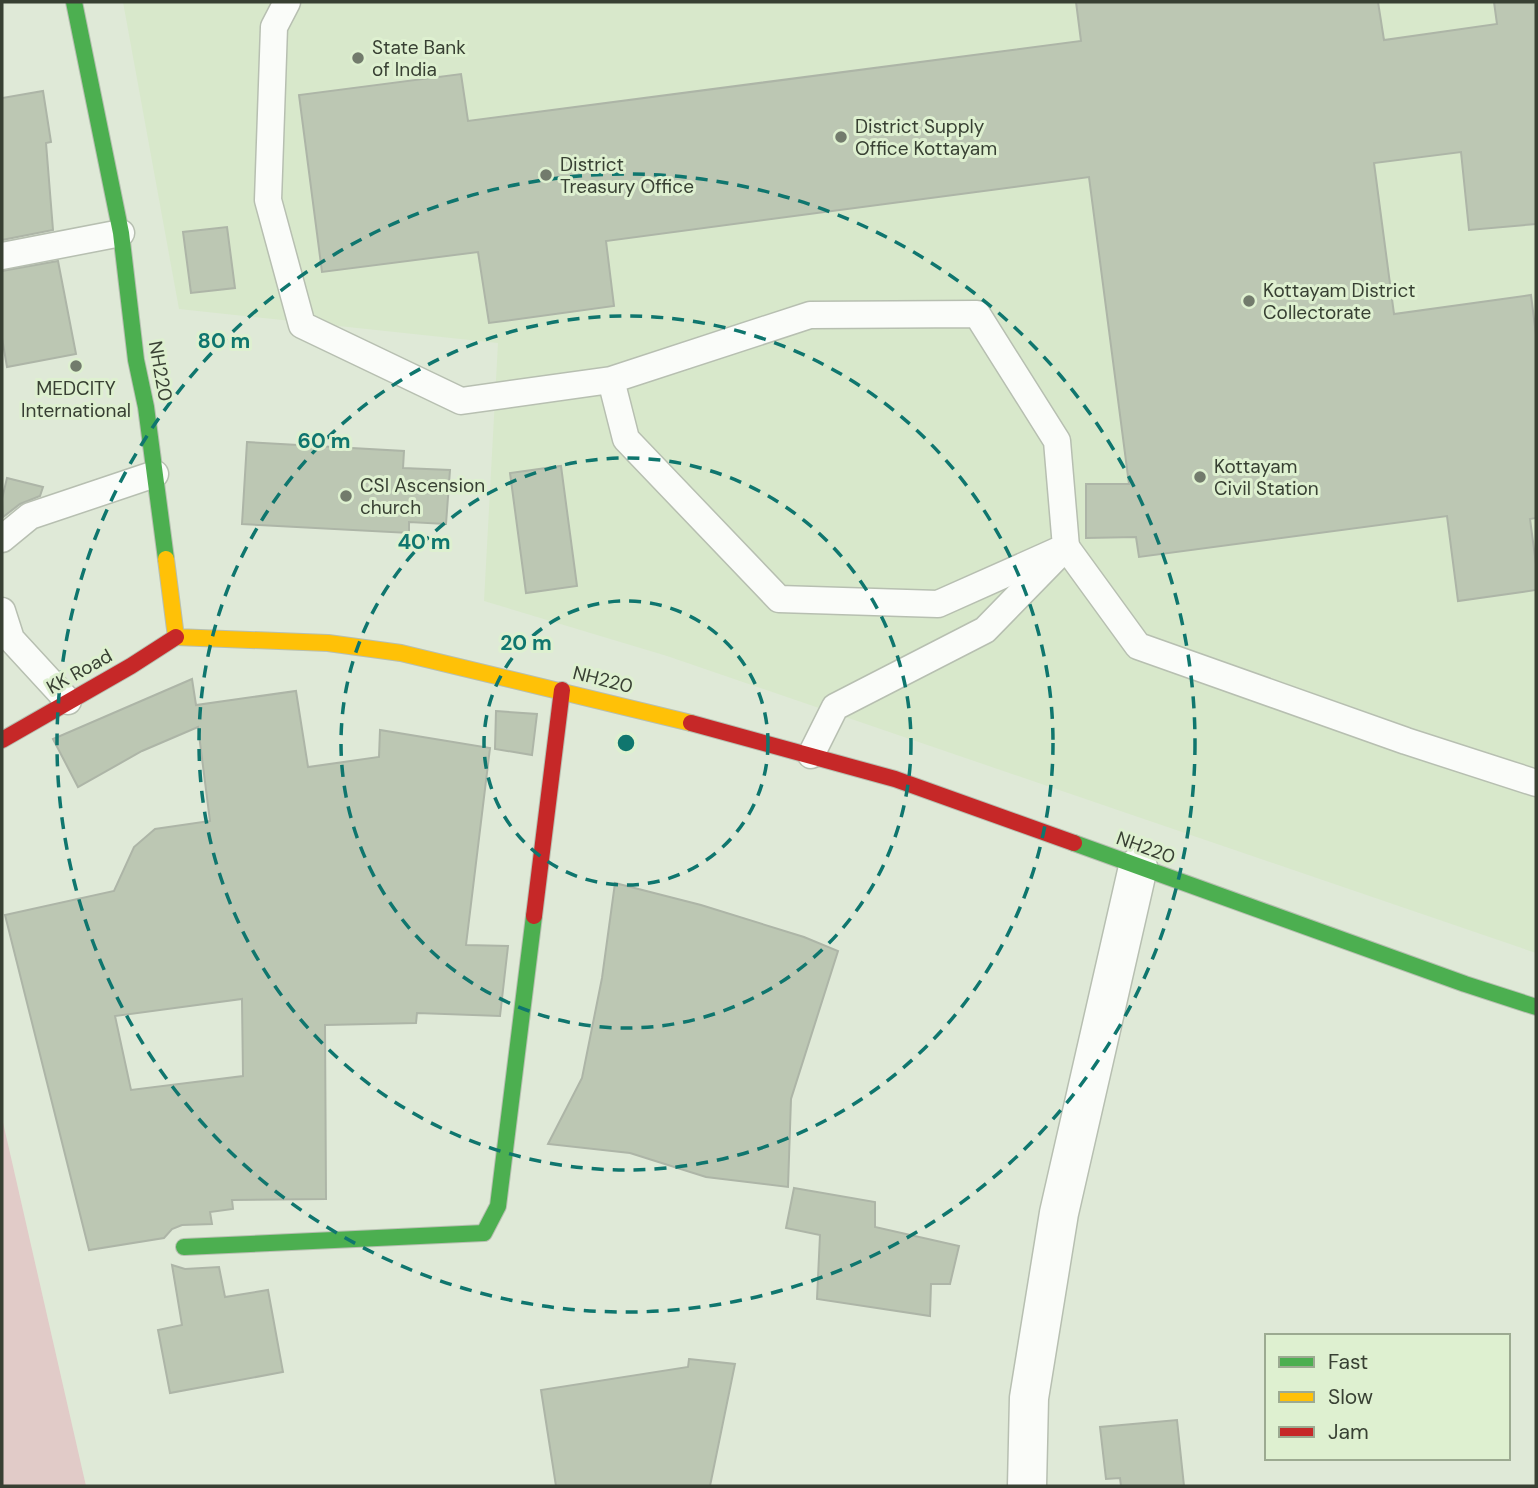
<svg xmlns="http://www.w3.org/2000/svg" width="1538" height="1488" viewBox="0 0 1538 1488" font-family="'DM Sans',sans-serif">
	<rect width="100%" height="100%" fill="#dfe9d7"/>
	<path fill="#d8e8cb" d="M 123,2 L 1536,2 L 1536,953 L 667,656 L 484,601 L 498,343 L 179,309 Z"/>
	<path fill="#e1cbc8" d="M 2,1118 L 86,1486 L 2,1486 Z"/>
	<g fill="#bcc7b3" stroke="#adb5a7" stroke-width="2" fill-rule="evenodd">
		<path d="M 1076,2 L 1378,2 L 1384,40 L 1497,24 L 1494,2 L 1536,2 L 1536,224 L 1469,230 L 1461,152 L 1374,163 L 1394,314 L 1531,295 L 1536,335 L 1536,518 L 1530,519 L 1536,564 L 1536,590 L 1458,601 L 1447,516 L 1139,557 L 1136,537 L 1086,538 L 1086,484 L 1129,484 L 1089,177 L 606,241 L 614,306 L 489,323 L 478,252 L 322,272 L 299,95 L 461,74 L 468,121 L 1081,41 Z"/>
		<path d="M 43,91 L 51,142 L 46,143 L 53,230 L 2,240 L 2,98 Z"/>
		<path d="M 227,227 L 235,288 L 191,293 L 183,232 Z"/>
		<path d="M 58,261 L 76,354 L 7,367 L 2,338 L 2,271 Z"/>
		<path d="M 247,442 L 404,451 L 403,468 L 450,470 L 446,524 L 409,522 L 409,533 L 242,524 Z"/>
		<path d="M 561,466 L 577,586 L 526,593 L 510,473 Z"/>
		<path d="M 7,478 L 43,487 L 40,496 L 20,504 L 3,517 L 2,499 Z"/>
		<path d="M 192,679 L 196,705 L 296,691 L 308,767 L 379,757 L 380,730 L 490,748 L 466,945 L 508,946 L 500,1016 L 417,1013 L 416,1023 L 325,1025 L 326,1199 L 232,1200 L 233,1209 L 210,1212 L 212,1224 L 182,1225 L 172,1229 L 164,1238 L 89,1250 L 5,915 L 114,891 L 134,847 L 155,829 L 210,821 L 198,727 L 142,751 L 78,787 L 53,739 ZM 242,999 L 243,1076 L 131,1090 L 115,1016 Z"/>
		<path d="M 496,711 L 537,714 L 532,755 L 495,749 Z"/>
		<path d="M 615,883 L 701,905 L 804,937 L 838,951 L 791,1099 L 788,1187 L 706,1177 L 630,1153 L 548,1144 L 582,1078 L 602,978 Z"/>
		<path d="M 794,1188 L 875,1202 L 875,1227 L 959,1246 L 950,1284 L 931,1284 L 930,1316 L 817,1299 L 820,1235 L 786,1228 Z"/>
		<path d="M 172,1265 L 185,1269 L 219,1267 L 225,1297 L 268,1290 L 283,1372 L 170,1393 L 158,1330 L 182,1325 Z"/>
		<path d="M 689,1359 L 735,1364 L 710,1486 L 556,1486 L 541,1390 L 688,1367 Z"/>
		<path d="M 1177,1420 L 1184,1486 L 1121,1486 L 1120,1478 L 1106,1479 L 1100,1427 Z"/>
	</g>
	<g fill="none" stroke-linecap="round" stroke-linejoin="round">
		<defs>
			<g id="lane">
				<path d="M 287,2 L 274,27 L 268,200 L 302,325 L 461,401 L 611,380 L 810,315 L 977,314 L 1057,441 L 1066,547 L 938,604 L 779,599 L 626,439 L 611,380"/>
				<path d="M 2,256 L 121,233"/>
				<path d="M 2,539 L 30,516 L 155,474"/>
				<path d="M 2,611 L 11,639 L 68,701"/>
				<path d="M 811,755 L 835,707 L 985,630 L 1066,547 L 1138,646 L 1406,741 L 1536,783"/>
			</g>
			<path id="street" d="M 1027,1486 L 1029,1398 L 1059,1213 L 1138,867"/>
			<g id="fast">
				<path d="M 74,2 L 121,233 L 136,360 L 146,407 L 166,559"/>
				<path d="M 1074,843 L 1465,984 L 1536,1007"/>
				<path d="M 184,1247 L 484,1233 L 498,1206 L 534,916"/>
			</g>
			<path id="slow" d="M 166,559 L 176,637 L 328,643 L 401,653 L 691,723"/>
			<g id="jam">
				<path d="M 691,723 L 895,779 L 1074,843"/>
				<path d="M 2,740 L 131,666 L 176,637"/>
				<path d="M 534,916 L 562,690"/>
			</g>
		</defs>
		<use href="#lane" stroke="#b7bfb1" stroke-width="29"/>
		<use href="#street" stroke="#b7bfb1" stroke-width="41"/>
		<use href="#fast" stroke="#b7bfb1" stroke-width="18"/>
		<use href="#slow" stroke="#b7bfb1" stroke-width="18"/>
		<use href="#jam" stroke="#b7bfb1" stroke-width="18"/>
		<use href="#lane" stroke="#fafcf9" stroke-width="26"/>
		<use href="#street" stroke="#fafcf9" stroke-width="38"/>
		<use href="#fast" stroke="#4caf50" stroke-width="16"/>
		<use href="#slow" stroke="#ffc107" stroke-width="16"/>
		<use href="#jam" stroke="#c62828" stroke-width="16"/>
	</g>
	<g fill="none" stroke="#0f766e" stroke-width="3.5" stroke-dasharray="12 9">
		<circle cx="626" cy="743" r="142"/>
		<circle cx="626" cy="743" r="285"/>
		<circle cx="626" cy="743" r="427"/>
		<circle cx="626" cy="743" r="569"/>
	</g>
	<g fill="#727b6c" stroke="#def0d0" stroke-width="2.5">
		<circle cx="358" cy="58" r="7"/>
		<circle cx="841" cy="137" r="7"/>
		<circle cx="546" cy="175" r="7"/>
		<circle cx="1249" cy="301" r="7"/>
		<circle cx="76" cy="366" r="7"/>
		<circle cx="1200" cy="477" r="7"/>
		<circle cx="346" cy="496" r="7"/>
	</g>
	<g text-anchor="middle" stroke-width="6" stroke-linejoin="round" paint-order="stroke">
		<g font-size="19" fill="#384033" stroke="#def0d0" text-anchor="start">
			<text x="372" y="54">State Bank<tspan x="372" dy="22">of India</tspan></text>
			<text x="855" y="133">District Supply<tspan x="855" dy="22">Office Kottayam</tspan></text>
			<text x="560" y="171">District<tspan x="560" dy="22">Treasury Office</tspan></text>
			<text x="1263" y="297">Kottayam District<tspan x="1263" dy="22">Collectorate</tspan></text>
			<text x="76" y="395" text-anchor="middle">MEDCITY<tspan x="76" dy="22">International</tspan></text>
			<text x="1214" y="473">Kottayam<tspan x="1214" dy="22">Civil Station</tspan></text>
			<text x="360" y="492">CSI Ascension<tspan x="360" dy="22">church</tspan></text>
		</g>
		<g font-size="19" fill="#384033" stroke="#def0d0">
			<text transform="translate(161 371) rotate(80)" y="7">NH220</text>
			<text transform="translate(79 671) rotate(-29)" y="7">KK Road</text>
			<text transform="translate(603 679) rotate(14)" y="7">NH220</text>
			<text transform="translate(1146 847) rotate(20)" y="7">NH220</text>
		</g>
	</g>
	<circle cx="626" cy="743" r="10" fill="#0f766e" stroke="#def0d0" stroke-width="3.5"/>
	<g font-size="21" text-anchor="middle" font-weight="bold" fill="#0f766e" stroke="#def0d0" stroke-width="6" stroke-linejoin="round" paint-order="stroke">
		<text x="224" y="348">80 m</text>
		<text x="324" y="448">60 m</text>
		<text x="424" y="549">40 m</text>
		<text x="526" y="650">20 m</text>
	</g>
	<rect width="1538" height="1488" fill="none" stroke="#384033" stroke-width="7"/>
	<rect x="1265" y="1334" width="245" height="126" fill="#def0d0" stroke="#9caa91" stroke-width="2"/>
	<rect x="1279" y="1357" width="35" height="10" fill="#4caf50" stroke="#9caa91" stroke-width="2"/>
	<text x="1328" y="1369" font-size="21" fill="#384033">Fast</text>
	<rect x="1279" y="1392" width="35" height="10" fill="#ffc107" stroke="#9caa91" stroke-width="2"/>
	<text x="1328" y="1404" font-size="21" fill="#384033">Slow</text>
	<rect x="1279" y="1427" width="35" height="10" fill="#c62828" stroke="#9caa91" stroke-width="2"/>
	<text x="1328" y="1439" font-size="21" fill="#384033">Jam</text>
</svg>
